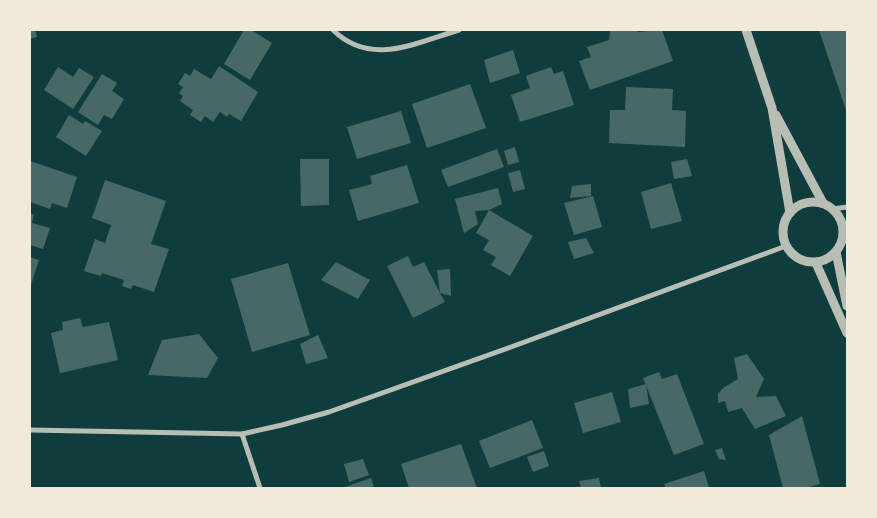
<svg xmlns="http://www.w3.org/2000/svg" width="877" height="518" viewBox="0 0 877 518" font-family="'Libre Baskerville',serif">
	<rect width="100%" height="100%" fill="#0f3d3e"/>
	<g fill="#486865">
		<path d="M 30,30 L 35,30 L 37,37 L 30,39 Z"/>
		<path d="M 244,30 L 251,30 L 272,43 L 250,80 L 224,64 Z"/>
		<path d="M 614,30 L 637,30 L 638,32 L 662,30 L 673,61 L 590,90 L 579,61 L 591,57 L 587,47 L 609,40 L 610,31 Z"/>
		<path d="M 819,30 L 847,30 L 847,113 Z"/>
		<path d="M 513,50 L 520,73 L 490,83 L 484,60 Z"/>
		<path d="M 219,66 L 258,92 L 241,121 L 229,114 L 227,117 L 220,112 L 213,122 L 205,116 L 201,122 L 190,115 L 193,110 L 180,101 L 183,96 L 179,93 L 183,87 L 178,84 L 185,73 L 190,76 L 194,69 L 211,79 Z"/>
		<path d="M 58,67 L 73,77 L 79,68 L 94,77 L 73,109 L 44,90 Z"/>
		<path d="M 551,67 L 554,74 L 563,71 L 574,105 L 520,122 L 511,95 L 530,88 L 526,76 Z"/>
		<path d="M 102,74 L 117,83 L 112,91 L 124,99 L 112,119 L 104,115 L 98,125 L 78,112 Z"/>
		<path d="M 470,84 L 486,128 L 427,148 L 412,104 Z"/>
		<path d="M 626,87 L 673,89 L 672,110 L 686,111 L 685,147 L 609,143 L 610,110 L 625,110 Z"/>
		<path d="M 401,111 L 411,143 L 357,159 L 347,127 Z"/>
		<path d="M 69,115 L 83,124 L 85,121 L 102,131 L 86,156 L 56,137 Z"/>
		<path d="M 515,147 L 519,162 L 508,165 L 504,151 Z"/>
		<path d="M 497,149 L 504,167 L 448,187 L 441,170 Z"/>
		<path d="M 300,159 L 329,159 L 329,205 L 301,206 Z"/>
		<path d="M 687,159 L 692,176 L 674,179 L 671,162 Z"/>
		<path d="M 30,161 L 77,177 L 67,208 L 52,203 L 50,209 L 30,202 Z"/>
		<path d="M 407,165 L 419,203 L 358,221 L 349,190 L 372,184 L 370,176 Z"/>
		<path d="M 520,170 L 525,189 L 513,192 L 508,173 Z"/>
		<path d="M 105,180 L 166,201 L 151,244 L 169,249 L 154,292 L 133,285 L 131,289 L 122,286 L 124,280 L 102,273 L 101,276 L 84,271 L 95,239 L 105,243 L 111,225 L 92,218 Z"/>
		<path d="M 671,183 L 682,221 L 651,229 L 641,192 Z"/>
		<path d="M 591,184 L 591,196 L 570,198 L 572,186 Z"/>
		<path d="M 498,188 L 502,204 L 489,210 L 475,211 L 478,224 L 464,233 L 455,199 Z"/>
		<path d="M 593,196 L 602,227 L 574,235 L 564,203 Z"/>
		<path d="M 489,210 L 533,236 L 510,276 L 491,265 L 496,257 L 483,250 L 489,240 L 476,233 Z"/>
		<path d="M 30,213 L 34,215 L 32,223 L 50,228 L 43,249 L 30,245 Z"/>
		<path d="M 586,238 L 594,253 L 574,259 L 568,242 Z"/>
		<path d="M 408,256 L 413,267 L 424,262 L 440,293 L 437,270 L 450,269 L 451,296 L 440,293 L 445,302 L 413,318 L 387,266 Z"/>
		<path d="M 30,257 L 39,260 L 30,288 Z"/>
		<path d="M 336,262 L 370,280 L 358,299 L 321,280 Z"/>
		<path d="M 288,263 L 310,335 L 252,352 L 231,279 Z"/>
		<path d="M 80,318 L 83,327 L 109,322 L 118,360 L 60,373 L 51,333 L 63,330 L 62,322 Z"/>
		<path d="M 199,334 L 218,358 L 207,378 L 148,375 L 162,340 Z"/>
		<path d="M 318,335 L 328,358 L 306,364 L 300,344 Z"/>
		<path d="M 747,354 L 764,379 L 756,397 L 776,396 L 786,416 L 755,429 L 742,408 L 728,412 L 725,401 L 718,403 L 718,394 L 723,388 L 738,379 L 734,358 Z"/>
		<path d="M 659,372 L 662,379 L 677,374 L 704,444 L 674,455 L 643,378 Z"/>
		<path d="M 646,384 L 649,404 L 630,408 L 628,389 Z"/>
		<path d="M 612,392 L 621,422 L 583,433 L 574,403 Z"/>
		<path d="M 802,416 L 820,484 L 805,488 L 783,488 L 769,435 Z"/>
		<path d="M 532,420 L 543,448 L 490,468 L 479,441 Z"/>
		<path d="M 461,444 L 477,488 L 409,488 L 401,464 Z"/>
		<path d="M 722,448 L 726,460 L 719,459 L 715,450 Z"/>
		<path d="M 544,451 L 549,466 L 533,472 L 527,457 Z"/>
		<path d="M 363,459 L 369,475 L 349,482 L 344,464 Z"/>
		<path d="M 704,471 L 709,488 L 666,488 L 664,484 Z"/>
		<path d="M 371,478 L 374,488 L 342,488 Z"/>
		<path d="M 599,478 L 601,488 L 581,488 L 579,481 Z"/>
	</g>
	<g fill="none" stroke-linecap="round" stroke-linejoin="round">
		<g stroke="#b8beb3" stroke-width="5">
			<path d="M 333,30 C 371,67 415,43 459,30"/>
			<path d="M 833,209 L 847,207"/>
			<path d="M 842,242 L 847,239"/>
			<path d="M 30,430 L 242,434 L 282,425 L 329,412 L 511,347 L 786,246"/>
			<path d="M 242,434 L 260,488"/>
		</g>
		<g stroke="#b8beb3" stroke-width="9">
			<path d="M 746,30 L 772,108 L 790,213"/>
			<path d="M 776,115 L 823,203"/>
			<circle cx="813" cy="232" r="30"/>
			<path d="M 836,252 L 847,306"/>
			<path d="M 816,263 L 847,333"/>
		</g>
	</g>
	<rect width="877" height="518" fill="none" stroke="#f1e9da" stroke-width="62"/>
</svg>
